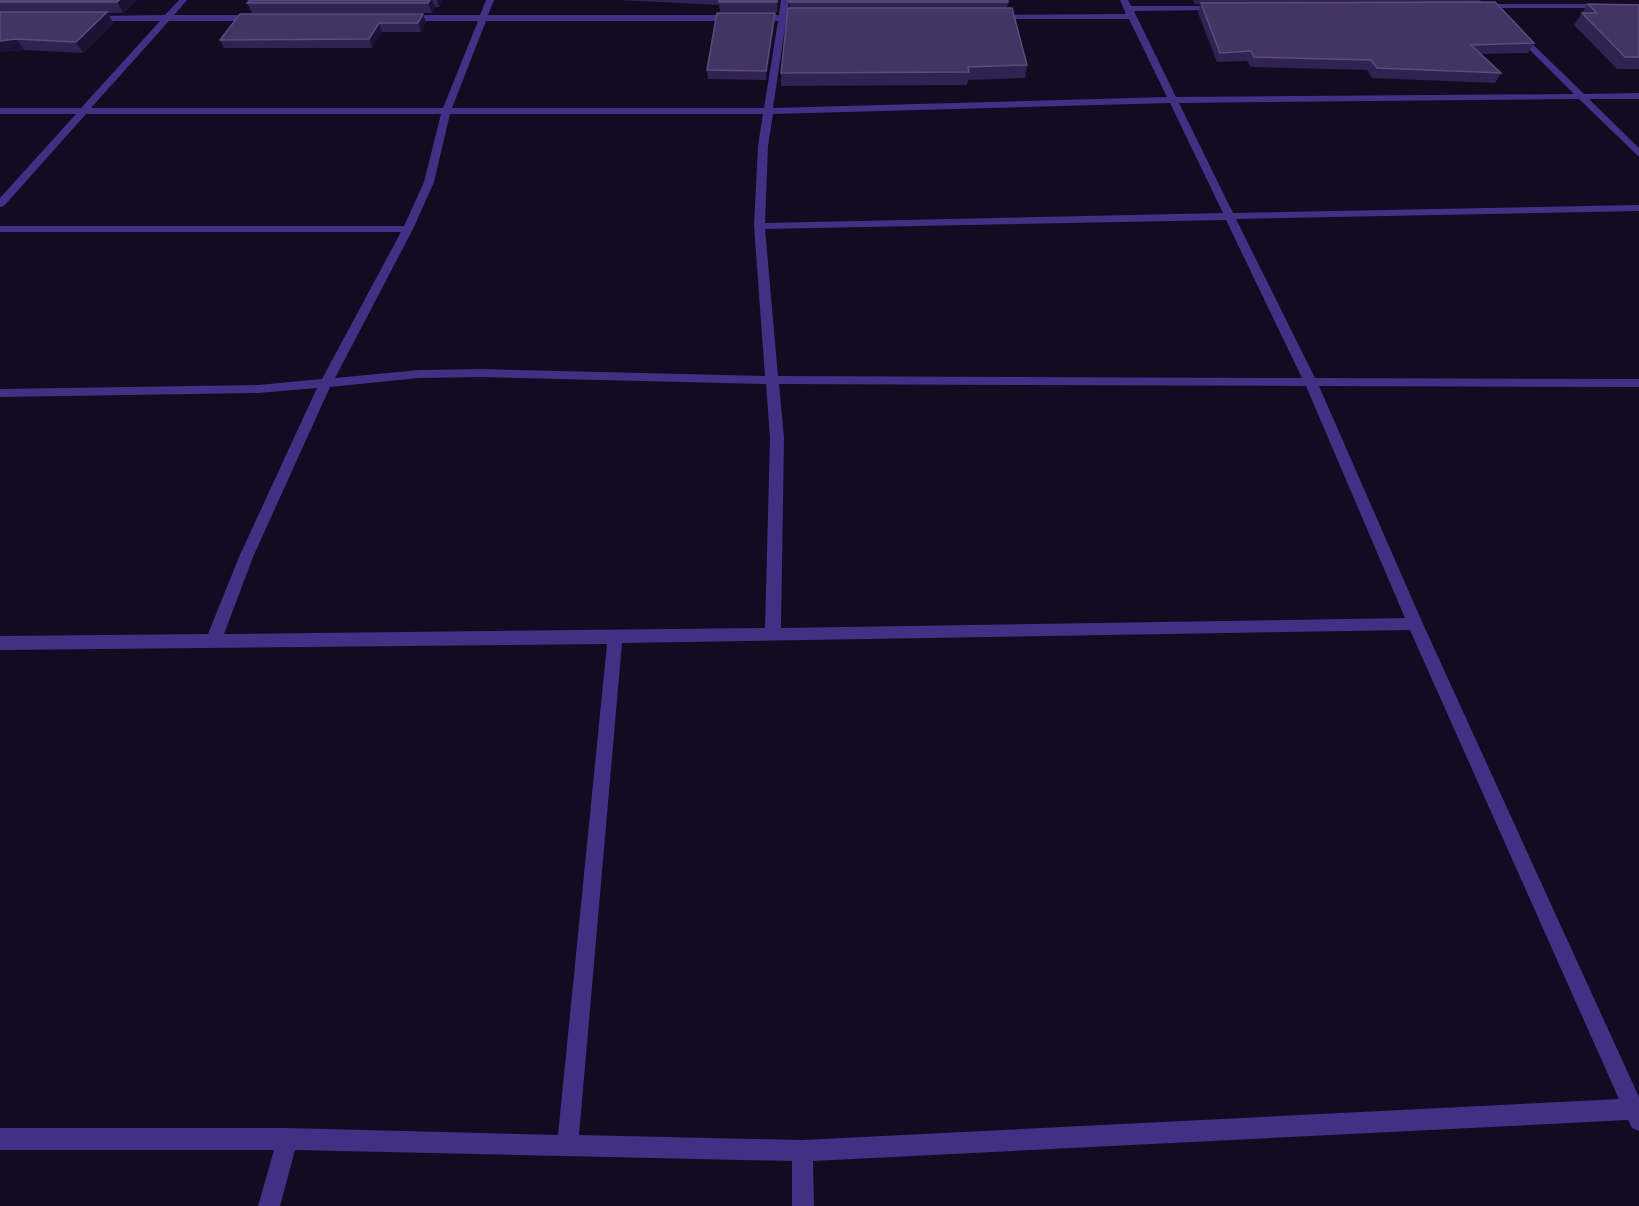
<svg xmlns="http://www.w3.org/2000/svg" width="1639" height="1206" viewBox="0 0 1639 1206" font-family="'Roboto Condensed',sans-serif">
	<rect width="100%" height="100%" fill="#120b21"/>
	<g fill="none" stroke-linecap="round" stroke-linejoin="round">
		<g fill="#403185" fill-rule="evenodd">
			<path d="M 179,0 L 187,0 L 174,15 L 256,15 L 260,18 L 256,21 L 169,21 L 91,108 L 443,108 L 478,21 L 406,21 L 402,18 L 406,15 L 480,15 L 486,0 L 494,0 L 488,15 L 779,15 L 781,0 L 789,0 L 787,15 L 805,15 L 809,18 L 805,21 L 786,21 L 773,108 L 1167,97 L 1129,19 L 994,19 L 990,17 L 994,15 L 1126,14 L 1120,0 L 1128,0 L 1131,6 L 1218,6 L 1222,8 L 1218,10 L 1134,11 L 1176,97 L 1574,94 L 1515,35 L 1515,31 L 1518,30 L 1584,94 L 1639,93 L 1639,99 L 1589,99 L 1639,148 L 1639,157 L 1579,99 L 1179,103 L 1233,213 L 1639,205 L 1639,211 L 1236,219 L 1315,378 L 1639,379 L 1639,387 L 1319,386 L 1423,624 L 1639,1097 L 1639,1131 L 1632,1128 L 1628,1120 L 813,1161 L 814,1206 L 792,1206 L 792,1161 L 295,1150 L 280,1206 L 258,1206 L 274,1150 L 0,1150 L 0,1128 L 287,1128 L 558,1135 L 607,644 L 0,650 L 0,636 L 208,634 L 239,557 L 317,388 L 258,393 L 0,397 L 0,389 L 258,385 L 322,379 L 401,232 L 0,232 L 0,226 L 404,226 L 424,182 L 441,114 L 86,114 L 4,206 L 0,207 L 0,198 L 76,114 L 0,114 L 0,108 L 81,108 L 160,21 L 91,21 L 88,20 L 88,16 L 165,15 ZM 486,21 L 778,21 L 764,108 L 452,108 ZM 1170,103 L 1223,213 L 765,223 L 768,146 L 773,114 ZM 450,114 L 763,114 L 758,146 L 754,226 L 765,376 L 481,369 L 419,370 L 335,378 L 413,229 L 434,182 ZM 1226,220 L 1302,378 L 778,376 L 765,229 ZM 481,377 L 766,384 L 770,438 L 765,628 L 224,634 L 253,557 L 330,387 L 419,378 ZM 779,384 L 1306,386 L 1405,618 L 781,628 L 784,438 ZM 1410,630 L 1619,1099 L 802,1140 L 579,1135 L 622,643 Z"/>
			<path d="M 1479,4 L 1639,4 L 1639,8 L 1476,8 L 1476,4 Z"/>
		</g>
	</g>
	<g fill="#322251">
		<path d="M 0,0 L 136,0 L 123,13 L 108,13 L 113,23 L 83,53 L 24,50 L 0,52 Z"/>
		<path d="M 250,0 L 442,0 L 439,7 L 435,7 L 432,13 L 252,13 L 247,3 Z"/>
		<path d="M 618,0 L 780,0 L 777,12 L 720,12 L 719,5 Z"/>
		<path d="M 789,0 L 1008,2 L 1007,8 L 1027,65 L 1025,78 L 968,80 L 967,85 L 781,86 L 781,73 L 790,8 Z"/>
		<path d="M 1193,0 L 1481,0 L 1480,2 L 1534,43 L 1528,53 L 1481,54 L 1501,73 L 1495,83 L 1372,78 L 1367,70 L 1251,67 L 1247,61 L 1217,62 L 1198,13 L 1201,4 L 1195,4 Z"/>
		<path d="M 1588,4 L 1639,5 L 1639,69 L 1617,69 L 1574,25 Z"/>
		<path d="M 240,14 L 426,22 L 421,32 L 382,32 L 372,48 L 224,48 L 220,40 Z"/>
		<path d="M 775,21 L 766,80 L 708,79 L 707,70 Z"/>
	</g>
	<g fill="#1d1136">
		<path d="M 119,0 L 136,0 L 123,13 L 117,2 Z"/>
		<path d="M 430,0 L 432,0 L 435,7 L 432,13 L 428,3 Z"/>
		<path d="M 437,0 L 442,0 L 439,7 Z"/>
		<path d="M 777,0 L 780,0 L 777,12 Z"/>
		<path d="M 107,12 L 113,23 L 83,53 L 76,42 Z"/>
		<path d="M 775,13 L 775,21 L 766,80 L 766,71 Z"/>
		<path d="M 423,14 L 426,22 L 421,32 L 418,23 Z"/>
		<path d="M 379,23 L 382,32 L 372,48 L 369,39 Z"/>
		<path d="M 16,39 L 24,50 L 0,52 L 0,41 Z"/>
	</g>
	<g fill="#443464" stroke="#5b4c7c" stroke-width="1.5">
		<path d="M 0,0 L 119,0 L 117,2 L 0,2 Z"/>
		<path d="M 250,0 L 430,0 L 428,3 L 247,3 Z"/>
		<rect x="719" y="0" width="58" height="2"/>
		<rect x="789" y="0" width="219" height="2"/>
		<path d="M 1495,2 L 1534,43 L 1471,45 L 1501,73 L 1377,68 L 1371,60 L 1254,57 L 1251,51 L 1220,53 L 1201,3 Z"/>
		<path d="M 1588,4 L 1639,5 L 1639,57 L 1625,57 L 1582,13 L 1597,13 Z"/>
		<path d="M 788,8 L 1012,8 L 1027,65 L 968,67 L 969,72 L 781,73 Z"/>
		<path d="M 0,12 L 107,12 L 76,42 L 16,39 L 0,41 Z"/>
		<path d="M 717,13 L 775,13 L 766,71 L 707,70 Z"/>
		<path d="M 240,14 L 423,14 L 418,23 L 379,23 L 369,39 L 220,40 Z"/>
	</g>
</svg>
